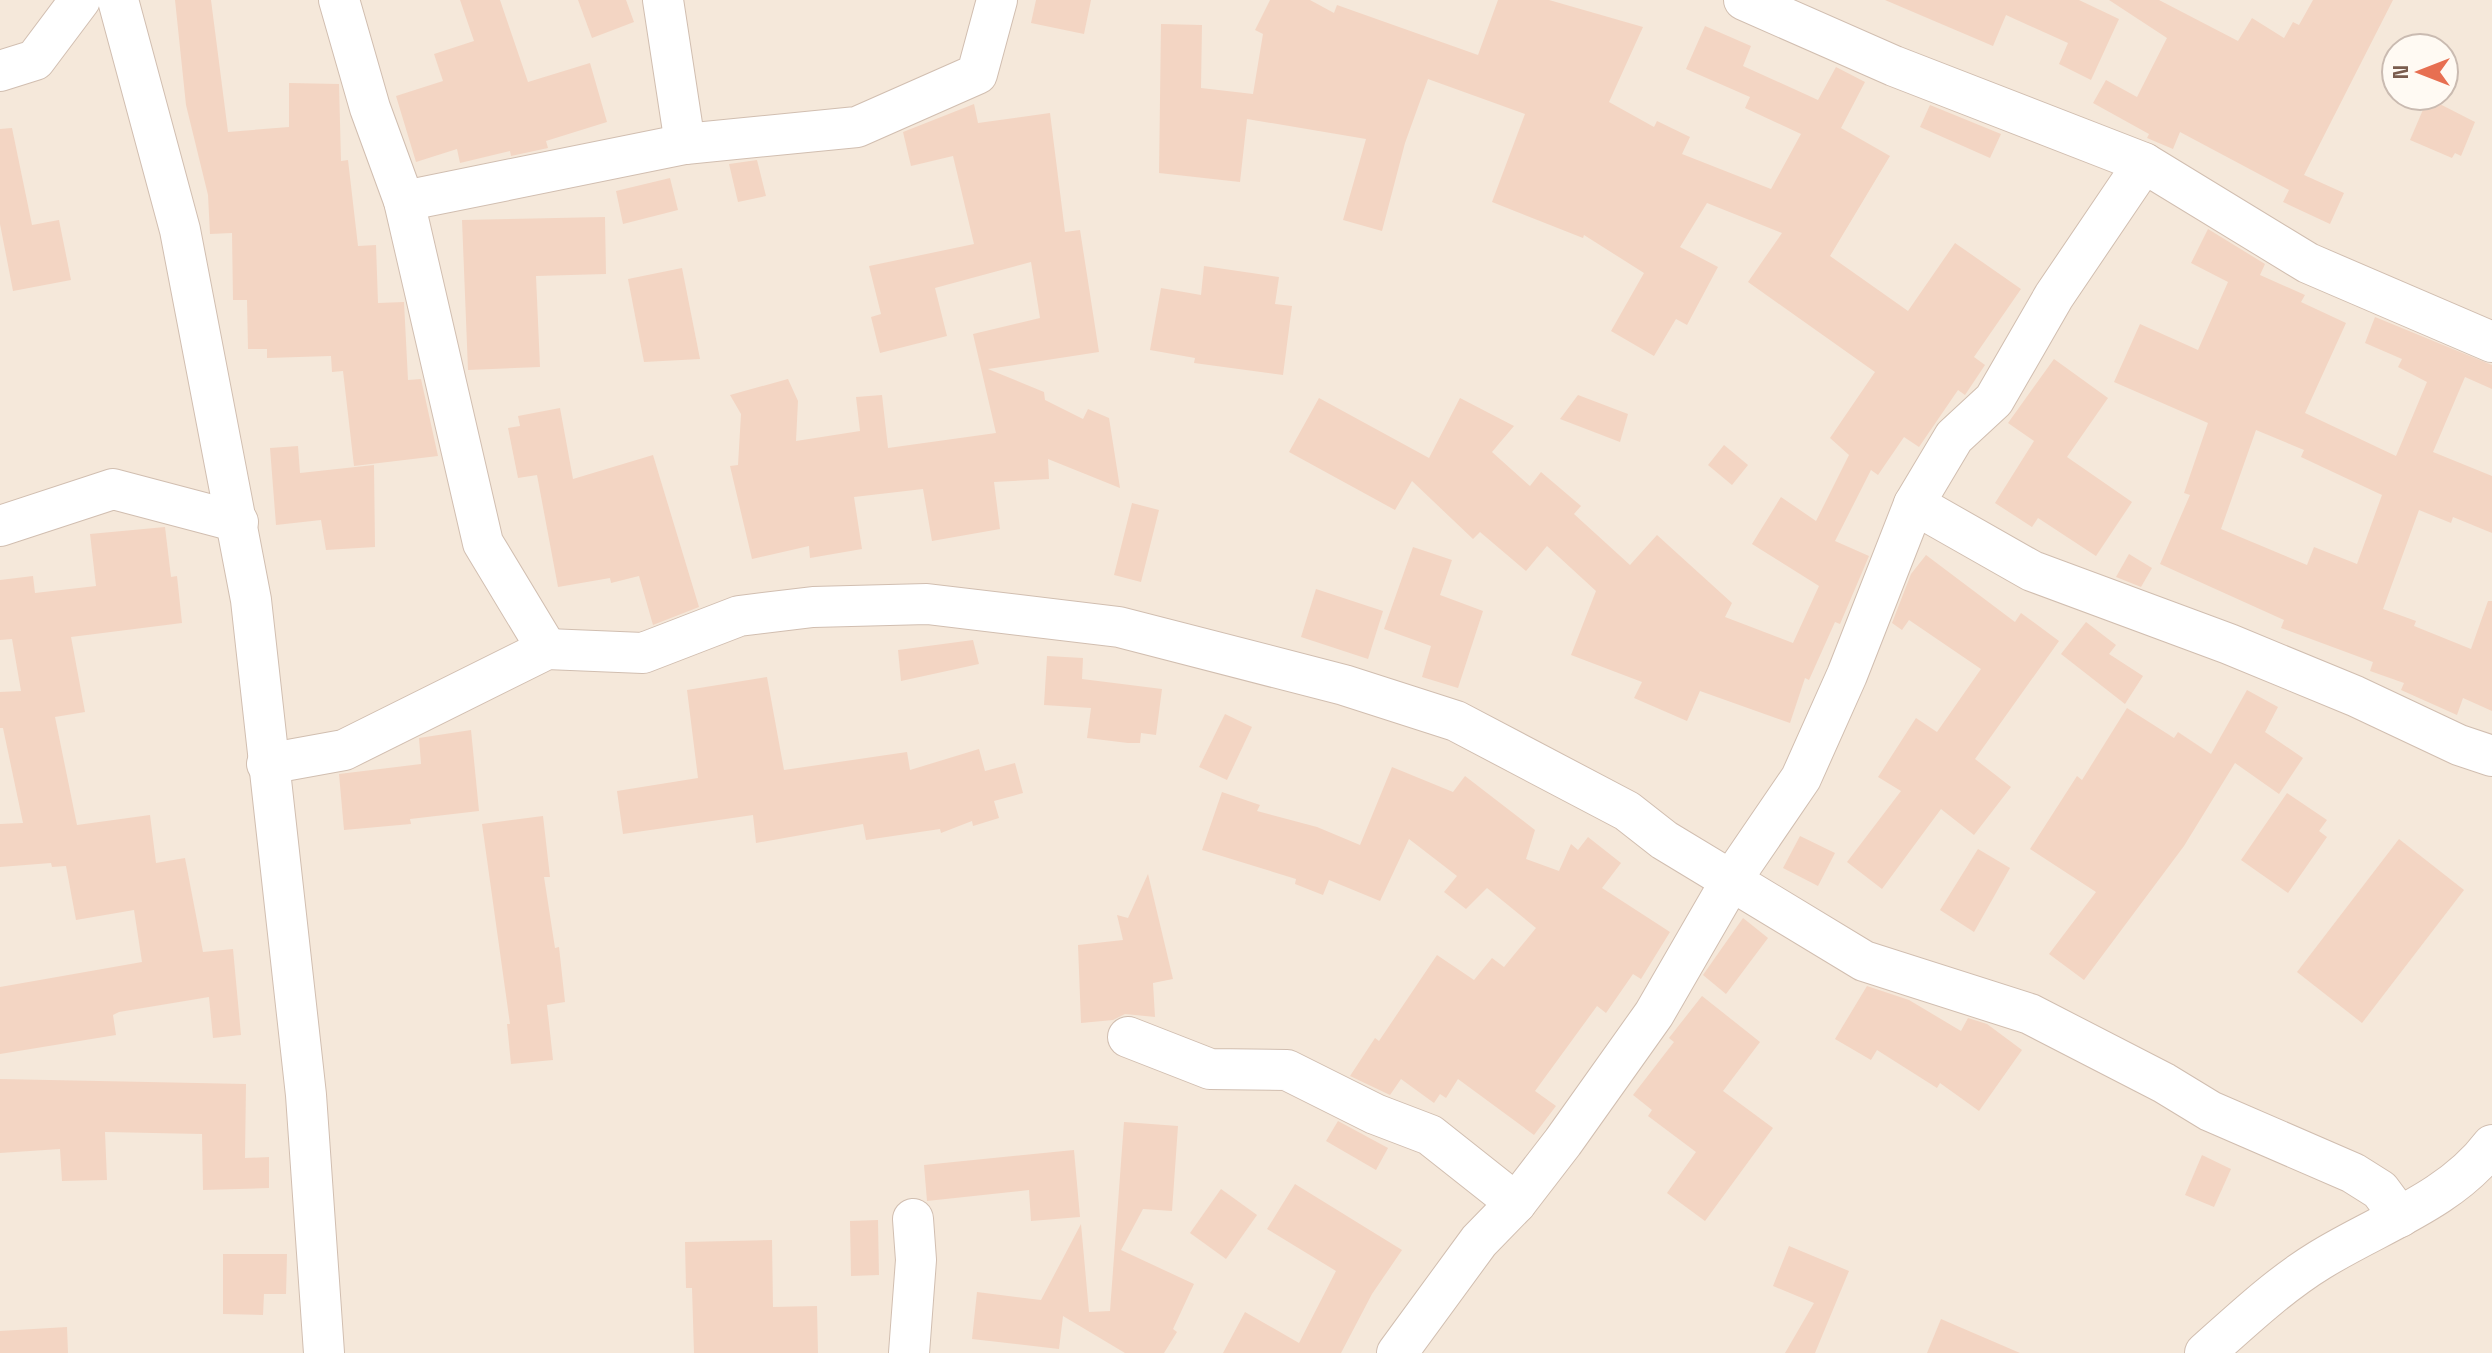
<svg xmlns="http://www.w3.org/2000/svg" width="2492" height="1353" viewBox="0 0 2492 1353" font-family="'Space Grotesk',sans-serif">
	<rect width="100%" height="100%" fill="#fdf6ec"/>
	<path fill="#f5e8da" fill-rule="evenodd" d="M 0,0 L 2492,0 L 2492,1353 L 0,1353 ZM 2396,48 L 2444,48 L 2444,96 L 2396,96 Z"/>
	<g fill="#f3d5c3" fill-rule="evenodd">
		<path d="M 175,0 L 211,0 L 228,132 L 289,127 L 289,83 L 339,84 L 341,161 L 348,160 L 358,246 L 376,245 L 378,303 L 404,302 L 408,380 L 421,379 L 438,456 L 354,466 L 343,371 L 332,372 L 331,356 L 267,358 L 267,349 L 248,349 L 247,300 L 233,300 L 232,233 L 210,234 L 208,195 L 186,105 Z"/>
		<path d="M 460,0 L 500,0 L 528,82 L 590,63 L 607,122 L 546,141 L 548,148 L 511,156 L 510,151 L 460,163 L 457,149 L 416,162 L 396,96 L 443,81 L 434,54 L 474,41 Z"/>
		<path d="M 578,0 L 626,0 L 634,22 L 592,38 Z"/>
		<path d="M 1036,0 L 1091,0 L 1084,34 L 1031,23 Z"/>
		<path d="M 1270,0 L 1310,0 L 1334,13 L 1337,5 L 1478,55 L 1498,0 L 1549,0 L 1643,27 L 1609,102 L 1654,127 L 1657,121 L 1690,137 L 1682,154 L 1771,189 L 1801,134 L 1745,108 L 1750,97 L 1686,69 L 1705,26 L 1751,46 L 1743,66 L 1818,100 L 1836,67 L 1865,82 L 1841,128 L 1890,156 L 1830,256 L 1908,311 L 1955,243 L 2021,289 L 1974,357 L 1985,365 L 1965,395 L 1958,390 L 1919,447 L 1904,437 L 1878,475 L 1871,470 L 1835,541 L 1869,556 L 1840,624 L 1835,622 L 1809,680 L 1805,678 L 1790,723 L 1700,691 L 1687,721 L 1634,698 L 1642,682 L 1571,655 L 1596,591 L 1547,546 L 1526,571 L 1480,532 L 1473,539 L 1412,481 L 1395,510 L 1289,452 L 1319,398 L 1429,458 L 1460,398 L 1514,426 L 1492,452 L 1530,486 L 1541,472 L 1581,506 L 1574,514 L 1630,565 L 1657,535 L 1732,603 L 1725,617 L 1793,643 L 1819,586 L 1752,544 L 1781,497 L 1816,521 L 1849,455 L 1830,438 L 1875,372 L 1748,282 L 1782,233 L 1707,203 L 1680,247 L 1718,267 L 1687,325 L 1676,319 L 1654,356 L 1611,331 L 1644,273 L 1584,235 L 1583,238 L 1492,202 L 1525,114 L 1428,79 L 1405,143 L 1382,231 L 1343,220 L 1366,139 L 1247,119 L 1240,182 L 1159,173 L 1161,24 L 1202,25 L 1201,88 L 1253,94 L 1263,34 L 1255,30 Z"/>
		<path d="M 1885,0 L 2079,0 L 2119,19 L 2091,80 L 2059,64 L 2068,43 L 2006,15 L 1993,46 Z"/>
		<path d="M 2109,0 L 2159,0 L 2238,41 L 2252,18 L 2284,38 L 2293,22 L 2299,25 L 2313,0 L 2393,0 L 2304,175 L 2344,193 L 2330,224 L 2283,202 L 2289,190 L 2180,132 L 2173,149 L 2147,138 L 2149,134 L 2093,103 L 2106,80 L 2137,97 L 2167,38 Z"/>
		<path d="M 2428,98 L 2475,122 L 2461,156 L 2455,153 L 2452,158 L 2410,140 Z"/>
		<path d="M 974,104 L 978,123 L 1050,113 L 1065,232 L 1080,230 L 1099,352 L 988,369 L 1044,392 L 1045,400 L 1083,419 L 1088,409 L 1109,418 L 1120,488 L 1048,459 L 1049,479 L 994,482 L 1000,529 L 932,541 L 923,489 L 854,497 L 862,549 L 810,558 L 809,546 L 752,559 L 730,466 L 738,465 L 741,414 L 730,395 L 788,379 L 798,401 L 796,441 L 860,431 L 856,397 L 882,395 L 888,448 L 996,433 L 973,334 L 1040,318 L 1031,262 L 935,288 L 947,336 L 880,353 L 871,317 L 881,314 L 869,266 L 974,244 L 953,156 L 911,166 L 903,132 Z"/>
		<path d="M 1930,105 L 2001,134 L 1990,158 L 1920,127 Z"/>
		<path d="M 12,128 L 32,225 L 59,220 L 71,280 L 13,291 L 0,224 L 0,129 Z"/>
		<path d="M 757,160 L 766,196 L 738,202 L 729,164 Z"/>
		<path d="M 670,178 L 678,210 L 623,224 L 616,191 Z"/>
		<path d="M 605,217 L 606,274 L 536,276 L 540,367 L 468,370 L 462,220 Z"/>
		<path d="M 2208,229 L 2265,264 L 2260,275 L 2305,295 L 2301,302 L 2346,323 L 2305,413 L 2396,456 L 2427,382 L 2398,367 L 2402,359 L 2365,343 L 2375,317 L 2492,365 L 2492,389 L 2465,377 L 2433,452 L 2492,476 L 2492,533 L 2453,517 L 2451,523 L 2419,510 L 2383,609 L 2416,621 L 2414,626 L 2471,649 L 2488,601 L 2492,601 L 2492,711 L 2463,698 L 2457,715 L 2401,690 L 2404,683 L 2370,671 L 2373,662 L 2281,628 L 2284,620 L 2160,564 L 2190,495 L 2184,493 L 2208,423 L 2114,382 L 2140,324 L 2198,350 L 2228,282 L 2191,263 ZM 2256,430 L 2304,450 L 2301,457 L 2382,495 L 2357,564 L 2314,547 L 2307,565 L 2221,529 Z"/>
		<path d="M 1204,266 L 1279,277 L 1275,304 L 1292,306 L 1283,375 L 1194,363 L 1195,358 L 1150,350 L 1161,288 L 1201,295 Z"/>
		<path d="M 682,268 L 700,359 L 644,362 L 628,279 Z"/>
		<path d="M 2054,359 L 2108,398 L 2067,457 L 2132,502 L 2096,556 L 2038,518 L 2032,527 L 1995,503 L 2034,441 L 2008,423 Z"/>
		<path d="M 1578,395 L 1628,414 L 1620,442 L 1560,419 Z"/>
		<path d="M 560,408 L 573,479 L 653,455 L 699,607 L 653,625 L 639,576 L 611,583 L 610,578 L 558,587 L 537,475 L 518,478 L 508,428 L 520,426 L 518,416 Z"/>
		<path d="M 1724,445 L 1748,465 L 1732,485 L 1708,465 Z"/>
		<path d="M 298,446 L 300,473 L 374,465 L 375,547 L 326,550 L 321,520 L 276,525 L 270,448 Z"/>
		<path d="M 1132,503 L 1159,510 L 1141,582 L 1114,575 Z"/>
		<path d="M 165,527 L 171,577 L 177,576 L 182,623 L 71,637 L 85,712 L 55,717 L 77,825 L 150,815 L 156,863 L 185,858 L 203,952 L 233,949 L 241,1035 L 213,1038 L 209,997 L 119,1012 L 113,1015 L 116,1035 L 0,1054 L 0,987 L 142,962 L 134,910 L 76,920 L 66,866 L 52,867 L 51,863 L 0,867 L 0,824 L 23,823 L 3,728 L 0,728 L 0,692 L 21,691 L 12,639 L 0,640 L 0,580 L 33,576 L 35,593 L 96,586 L 90,534 Z"/>
		<path d="M 1413,547 L 1452,560 L 1440,595 L 1483,611 L 1458,688 L 1422,677 L 1431,646 L 1384,629 Z"/>
		<path d="M 2129,554 L 2152,568 L 2141,587 L 2116,577 Z"/>
		<path d="M 1926,555 L 2015,622 L 2021,613 L 2059,641 L 1975,759 L 2011,787 L 1974,835 L 1941,809 L 1882,889 L 1847,862 L 1901,791 L 1878,777 L 1916,718 L 1937,732 L 1981,669 L 1909,620 L 1902,630 L 1892,623 L 1911,574 Z"/>
		<path d="M 1316,589 L 1383,611 L 1368,659 L 1301,637 Z"/>
		<path d="M 2086,622 L 2116,645 L 2109,654 L 2143,676 L 2125,704 L 2061,654 Z"/>
		<path d="M 973,640 L 979,664 L 901,681 L 898,650 Z"/>
		<path d="M 1047,656 L 1083,658 L 1082,679 L 1162,689 L 1156,735 L 1141,733 L 1140,743 L 1128,743 L 1087,738 L 1091,708 L 1044,705 Z"/>
		<path d="M 767,677 L 784,770 L 907,752 L 910,770 L 979,749 L 985,771 L 1015,763 L 1023,793 L 994,801 L 999,818 L 973,826 L 972,821 L 941,833 L 940,829 L 866,840 L 863,824 L 756,843 L 753,815 L 623,834 L 617,791 L 698,778 L 687,690 Z"/>
		<path d="M 2247,690 L 2278,707 L 2265,732 L 2303,758 L 2279,794 L 2235,763 L 2184,846 L 2084,980 L 2049,954 L 2096,892 L 2030,849 L 2077,776 L 2082,780 L 2127,708 L 2174,738 L 2178,732 L 2211,754 Z"/>
		<path d="M 1225,714 L 1252,727 L 1227,780 L 1199,767 Z"/>
		<path d="M 471,730 L 479,811 L 410,819 L 411,824 L 344,830 L 339,774 L 421,764 L 419,738 Z"/>
		<path d="M 1392,767 L 1453,792 L 1465,776 L 1535,830 L 1526,859 L 1559,871 L 1571,844 L 1578,850 L 1588,837 L 1621,863 L 1602,888 L 1670,932 L 1641,979 L 1633,974 L 1606,1013 L 1597,1006 L 1535,1091 L 1556,1106 L 1534,1135 L 1458,1079 L 1446,1098 L 1440,1094 L 1434,1103 L 1401,1079 L 1390,1095 L 1350,1076 L 1375,1038 L 1379,1041 L 1437,955 L 1474,980 L 1492,958 L 1504,967 L 1536,928 L 1487,888 L 1466,909 L 1444,892 L 1457,876 L 1409,839 L 1380,901 L 1329,880 L 1323,895 L 1295,884 L 1296,879 L 1202,850 L 1222,792 L 1260,805 L 1257,811 L 1317,827 L 1360,845 Z"/>
		<path d="M 2287,793 L 2327,820 L 2319,831 L 2327,837 L 2288,893 L 2241,860 Z"/>
		<path d="M 543,816 L 550,877 L 544,877 L 555,948 L 559,947 L 565,1002 L 547,1005 L 553,1060 L 511,1064 L 507,1024 L 510,1024 L 482,824 Z"/>
		<path d="M 1800,836 L 1835,853 L 1818,886 L 1783,868 Z"/>
		<path d="M 2399,839 L 2464,890 L 2362,1023 L 2297,972 Z"/>
		<path d="M 1978,849 L 2010,868 L 1974,932 L 1940,910 Z"/>
		<path d="M 1148,874 L 1173,979 L 1153,983 L 1155,1017 L 1125,1014 L 1113,1020 L 1081,1023 L 1078,945 L 1123,940 L 1117,915 L 1128,918 Z"/>
		<path d="M 1743,918 L 1768,938 L 1726,994 L 1703,975 Z"/>
		<path d="M 1867,986 L 1909,1000 L 1961,1031 L 1968,1018 L 1987,1024 L 2022,1050 L 1979,1111 L 1940,1083 L 1937,1088 L 1877,1050 L 1871,1060 L 1835,1039 Z"/>
		<path d="M 1702,996 L 1760,1042 L 1723,1091 L 1773,1128 L 1705,1221 L 1667,1193 L 1696,1152 L 1648,1116 L 1652,1110 L 1633,1095 L 1674,1042 L 1669,1038 Z"/>
		<path d="M 0,1079 L 246,1084 L 245,1158 L 269,1157 L 269,1188 L 203,1190 L 202,1134 L 105,1132 L 107,1180 L 62,1181 L 60,1149 L 0,1153 Z"/>
		<path d="M 1338,1121 L 1388,1148 L 1376,1170 L 1326,1141 Z"/>
		<path d="M 1124,1122 L 1178,1126 L 1172,1211 L 1143,1209 L 1121,1250 L 1194,1284 L 1173,1329 L 1177,1332 L 1164,1353 L 1125,1353 L 1063,1316 L 1059,1349 L 972,1339 L 977,1292 L 1041,1300 L 1081,1224 L 1089,1312 L 1110,1311 Z"/>
		<path d="M 1074,1150 L 1080,1217 L 1031,1221 L 1029,1190 L 927,1201 L 924,1165 Z"/>
		<path d="M 2202,1155 L 2231,1169 L 2214,1207 L 2185,1195 Z"/>
		<path d="M 1295,1184 L 1402,1250 L 1372,1294 L 1341,1353 L 1223,1353 L 1245,1312 L 1299,1343 L 1336,1271 L 1267,1229 Z"/>
		<path d="M 1221,1189 L 1257,1215 L 1226,1259 L 1190,1233 Z"/>
		<path d="M 878,1220 L 879,1275 L 851,1276 L 850,1221 Z"/>
		<path d="M 772,1240 L 773,1307 L 817,1306 L 818,1353 L 694,1353 L 692,1288 L 686,1288 L 685,1242 Z"/>
		<path d="M 1789,1246 L 1849,1271 L 1815,1353 L 1785,1353 L 1814,1303 L 1773,1286 Z"/>
		<path d="M 223,1254 L 287,1254 L 286,1294 L 264,1294 L 263,1315 L 223,1314 Z"/>
		<path d="M 1941,1319 L 2020,1353 L 1927,1353 Z"/>
		<path d="M 67,1327 L 68,1353 L 0,1353 L 0,1331 Z"/>
	</g>
	<g fill="none" stroke-linecap="round" stroke-linejoin="round">
		<defs>
			<g id="minor">
				<path d="M 118,0 L 180,230 L 251,600 L 306,1095 L 324,1353"/>
				<path d="M 339,0 L 370,108 L 404,201 L 483,543 L 547,649"/>
				<path d="M 663,0 L 685,144"/>
				<path d="M 1744,0 L 1894,66 L 2144,163 L 2308,263 L 2492,342"/>
				<path d="M 0,71 L 35,60 L 80,0"/>
				<path d="M 404,201 L 685,144 L 857,127 L 977,74 L 997,0"/>
				<path d="M 1914,504 L 2032,571 L 2229,644 L 2355,696 L 2459,745 L 2492,756"/>
				<path d="M 0,526 L 113,489 L 238,522"/>
				<path d="M 267,764 L 344,750 L 547,649 L 643,653 L 739,616 L 813,607 L 927,604 L 1119,627 L 1344,685 L 1456,721 L 1627,811 L 1664,840 L 1864,961 L 2030,1014 L 2164,1083 L 2210,1111 L 2353,1173 L 2380,1190 L 2400,1217"/>
				<path d="M 1128,1037 L 1210,1069 L 1287,1070 L 1375,1114 L 1430,1135 L 1516,1203"/>
				<path d="M 909,1353 L 916,1260 L 913,1219"/>
				<path d="M 1397,1353 L 1479,1241 L 1516,1203 L 1563,1142 L 1654,1014 L 1732,879 L 1801,778 L 1847,675 L 1914,504 L 1954,437 L 1994,400 L 2054,296 L 2144,163"/>
				<path d="M 2205,1353 C 2241,1321 2279,1285 2320,1260 C 2378,1224 2450,1201 2492,1145"/>
			</g>
		</defs>
		<use href="#minor" stroke="#d1beb0" stroke-width="42"/>
		<use href="#minor" stroke="#fff" stroke-width="40"/>
	</g>
	<g transform="translate(2420 72) rotate(270)"><circle r="38" fill="#fffaf3" stroke="#cabbb1" stroke-width="2"/>
	<path d="M0-6L14 30L0 20L-14 30Z" fill="#e76f51"/>
	<text y="-12" font-size="22" font-weight="bold" text-anchor="middle" fill="#7a5c4d">N</text>
	</g>
</svg>
